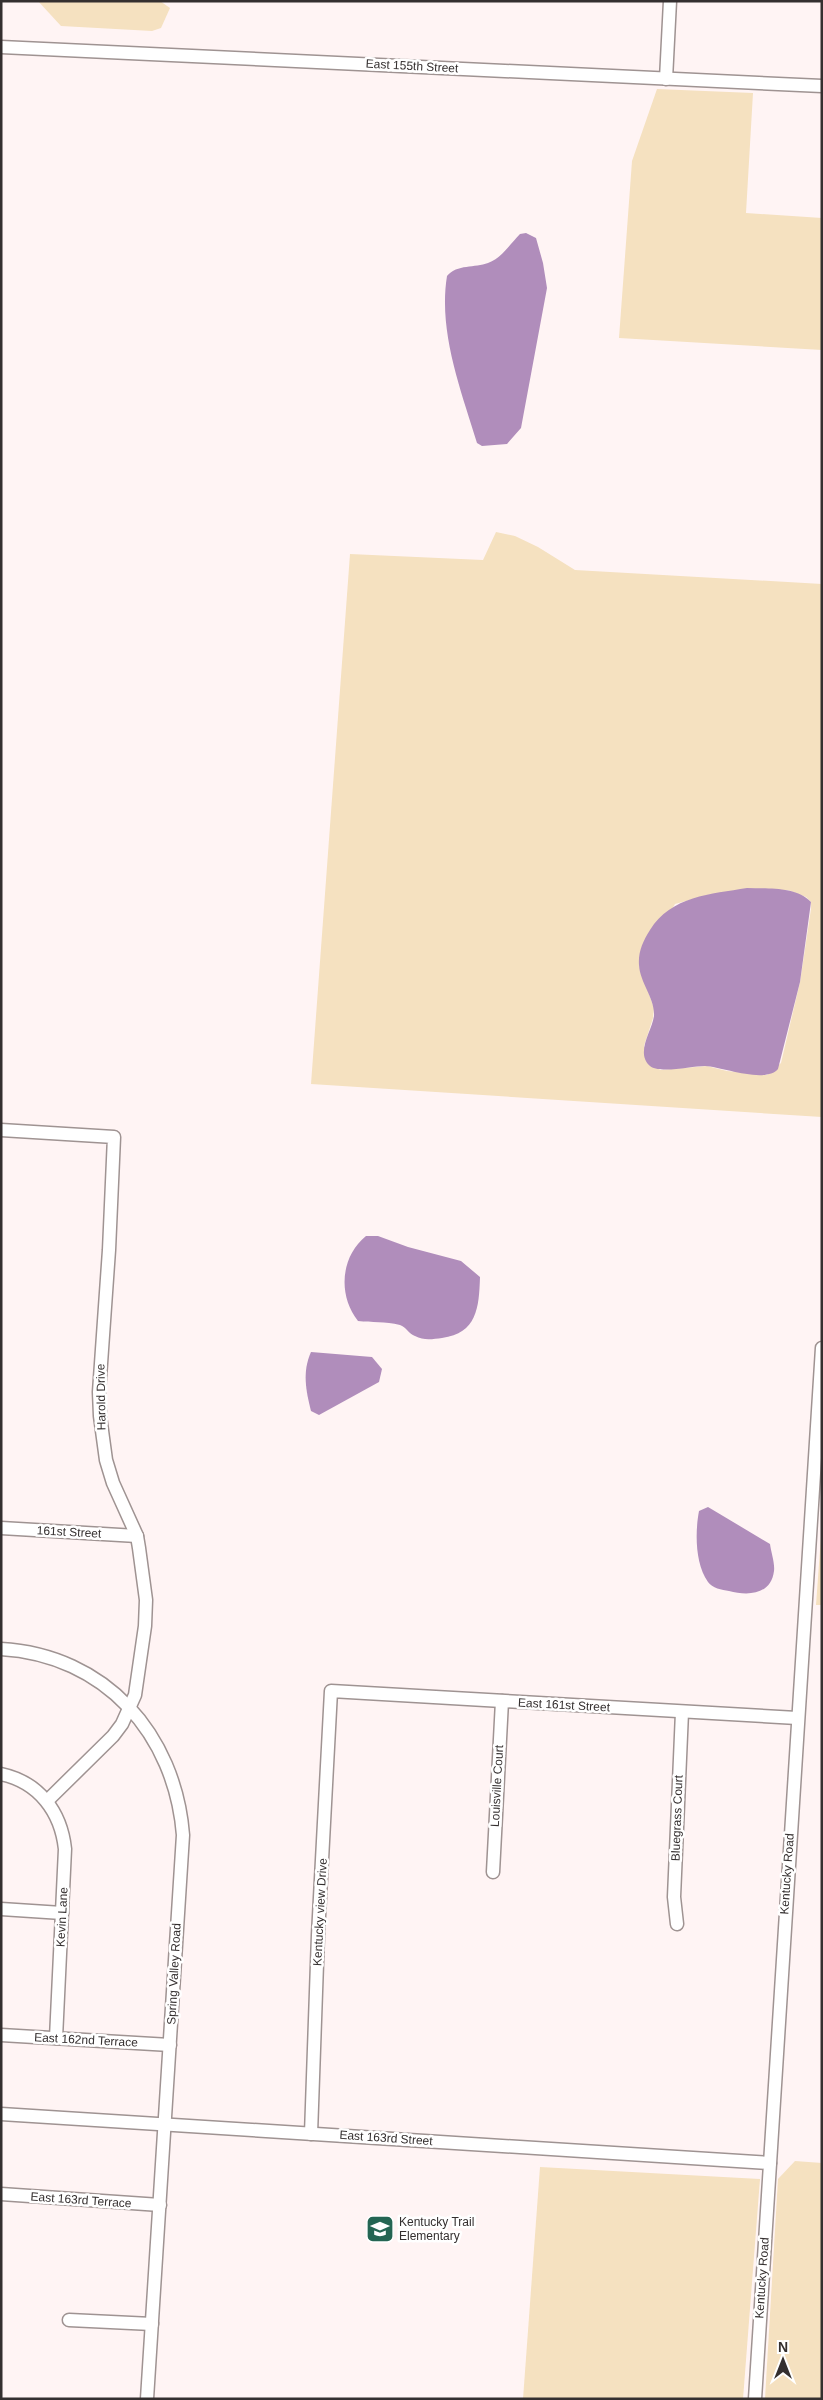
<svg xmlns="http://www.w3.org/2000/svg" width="823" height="2400" viewBox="0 0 823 2400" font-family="Helvetica,sans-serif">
	<rect width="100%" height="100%" fill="#fff4f4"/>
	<g fill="#f5e1c0" fill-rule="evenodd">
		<path d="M 38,1 L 160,1 L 170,8 L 161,28 L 152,31 L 61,26 Z"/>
		<path d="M 657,89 L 753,93 L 746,213 L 822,218 L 822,350 L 619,338 L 632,161 Z"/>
		<path d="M 496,532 L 515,536 L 538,547 L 575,570 L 822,584 L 822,1117 L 311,1084 L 350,554 L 483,560 ZM 788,890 L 806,897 L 811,902 L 811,909 L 800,982 L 781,1063 L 767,1075 L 727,1071 L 707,1066 L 660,1070 L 644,1046 L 653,1018 L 654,1008 L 639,966 L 675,904 L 712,894 Z"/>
		<path d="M 822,1523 L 822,1605 L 816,1605 Z"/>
		<path d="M 795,2161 L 822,2163 L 822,2399 L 765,2399 L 778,2179 Z"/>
		<path d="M 540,2167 L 760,2179 L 743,2399 L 523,2399 Z"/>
	</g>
	<g fill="#b08dbb">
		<path d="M 526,233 L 536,238 L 543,263 L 547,288 L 521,428 L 507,444 L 482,446 L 477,443 C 461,390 438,332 447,276 C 457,264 475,268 488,263 C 502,258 510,244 520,234 Z"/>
		<path d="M 747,888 C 768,889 795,886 811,902 L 800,982 L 778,1069 C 765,1084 723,1067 705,1066 C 692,1066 660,1074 650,1066 C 635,1053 652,1031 654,1016 C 655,998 640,983 639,965 C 638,952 643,941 650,930 C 671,896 711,894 747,888 Z"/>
		<path d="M 366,1236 L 378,1236 L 408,1247 L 461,1261 L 480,1277 C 479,1308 477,1333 442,1338 C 433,1339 424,1341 415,1336 C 409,1334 406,1327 400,1325 C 385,1321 372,1323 358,1321 C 338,1296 340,1257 366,1236 Z"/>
		<path d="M 311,1352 L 372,1357 L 382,1369 L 379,1382 L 319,1415 L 311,1411 C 306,1391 302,1372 311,1352 Z"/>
		<path d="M 708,1507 L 770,1544 C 771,1552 775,1563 774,1571 C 771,1595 748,1596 729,1591 C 722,1590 712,1588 708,1582 C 695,1564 695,1532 699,1511 Z"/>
	</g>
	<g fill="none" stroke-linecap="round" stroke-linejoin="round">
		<defs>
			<g id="minor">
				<path d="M 1,47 L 822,86"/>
				<path d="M 666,79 L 670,1"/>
				<path d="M 1,1130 L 114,1137 L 109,1250 L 99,1392 L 100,1416 L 106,1460 L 113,1483 L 137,1536 L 139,1548 L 146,1600 L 145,1626 L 135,1695 L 122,1724 L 113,1736 L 47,1801"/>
				<path d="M 1,1528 L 137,1536"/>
				<path d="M 1,1649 C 105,1655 175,1734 183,1835 L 147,2399"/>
				<path d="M 1,1774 C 39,1782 61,1812 65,1849 L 56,2038"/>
				<path d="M 493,1872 L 502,1701"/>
				<path d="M 1,1909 L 62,1913"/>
				<path d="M 677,1924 L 674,1897 L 682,1712"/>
				<path d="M 1,2035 L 170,2045"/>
				<path d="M 1,2114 L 770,2163"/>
				<path d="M 311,2134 L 318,1935 L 331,1691 L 797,1718"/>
				<path d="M 1,2194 L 160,2205"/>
				<path d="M 69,2320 L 152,2324"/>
				<path d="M 755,2399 L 822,1348"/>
			</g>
		</defs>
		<use href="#minor" stroke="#9f9392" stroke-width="15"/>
		<use href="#minor" stroke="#fff" stroke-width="12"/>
	</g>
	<defs>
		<symbol id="school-square" viewBox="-11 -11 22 22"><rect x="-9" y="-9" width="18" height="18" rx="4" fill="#246553" stroke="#fff"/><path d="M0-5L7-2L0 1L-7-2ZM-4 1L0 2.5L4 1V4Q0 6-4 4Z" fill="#fff"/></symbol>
	</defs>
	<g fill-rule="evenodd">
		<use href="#school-square" x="364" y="2213" width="32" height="32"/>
	</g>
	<g text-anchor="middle" stroke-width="5" stroke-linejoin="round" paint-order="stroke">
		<g font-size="12" fill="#342f2f" stroke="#fff">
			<text transform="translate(412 66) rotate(3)" y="4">East 155th Street</text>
			<text transform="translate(101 1397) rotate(-91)" y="4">Harold Drive</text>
			<text transform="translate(69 1532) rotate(3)" y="4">161st Street</text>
			<text transform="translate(564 1705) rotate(3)" y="4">East 161st Street</text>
			<text transform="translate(497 1786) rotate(-87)" y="4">Louisville Court</text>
			<text transform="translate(677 1818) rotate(-88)" y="4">Bluegrass Court</text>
			<text transform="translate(787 1874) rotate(-86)" y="4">Kentucky Road</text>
			<text transform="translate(320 1912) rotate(-87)" y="4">Kentucky view Drive</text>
			<text transform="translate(62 1917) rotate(-87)" y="4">Kevin Lane</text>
			<text transform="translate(174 1974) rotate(-87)" y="4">Spring Valley Road</text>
			<text transform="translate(86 2040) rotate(3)" y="4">East 162nd Terrace</text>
			<text transform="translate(386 2138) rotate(4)" y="4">East 163rd Street</text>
			<text transform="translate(81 2200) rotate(4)" y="4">East 163rd Terrace</text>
			<text transform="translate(762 2278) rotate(-86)" y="4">Kentucky Road</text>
		</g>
		<g font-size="12" fill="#342f2f" stroke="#fff" text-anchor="start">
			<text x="399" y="2226">Kentucky Trail<tspan x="399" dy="14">Elementary</tspan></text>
		</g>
	</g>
	<rect width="823" height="2400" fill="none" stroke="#342f2f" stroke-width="5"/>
	<g transform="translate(783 2360)" stroke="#ffffff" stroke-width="4" paint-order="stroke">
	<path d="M0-4L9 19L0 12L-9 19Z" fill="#342f2f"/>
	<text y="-8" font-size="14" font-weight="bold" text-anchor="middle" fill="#342f2f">N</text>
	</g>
</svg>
